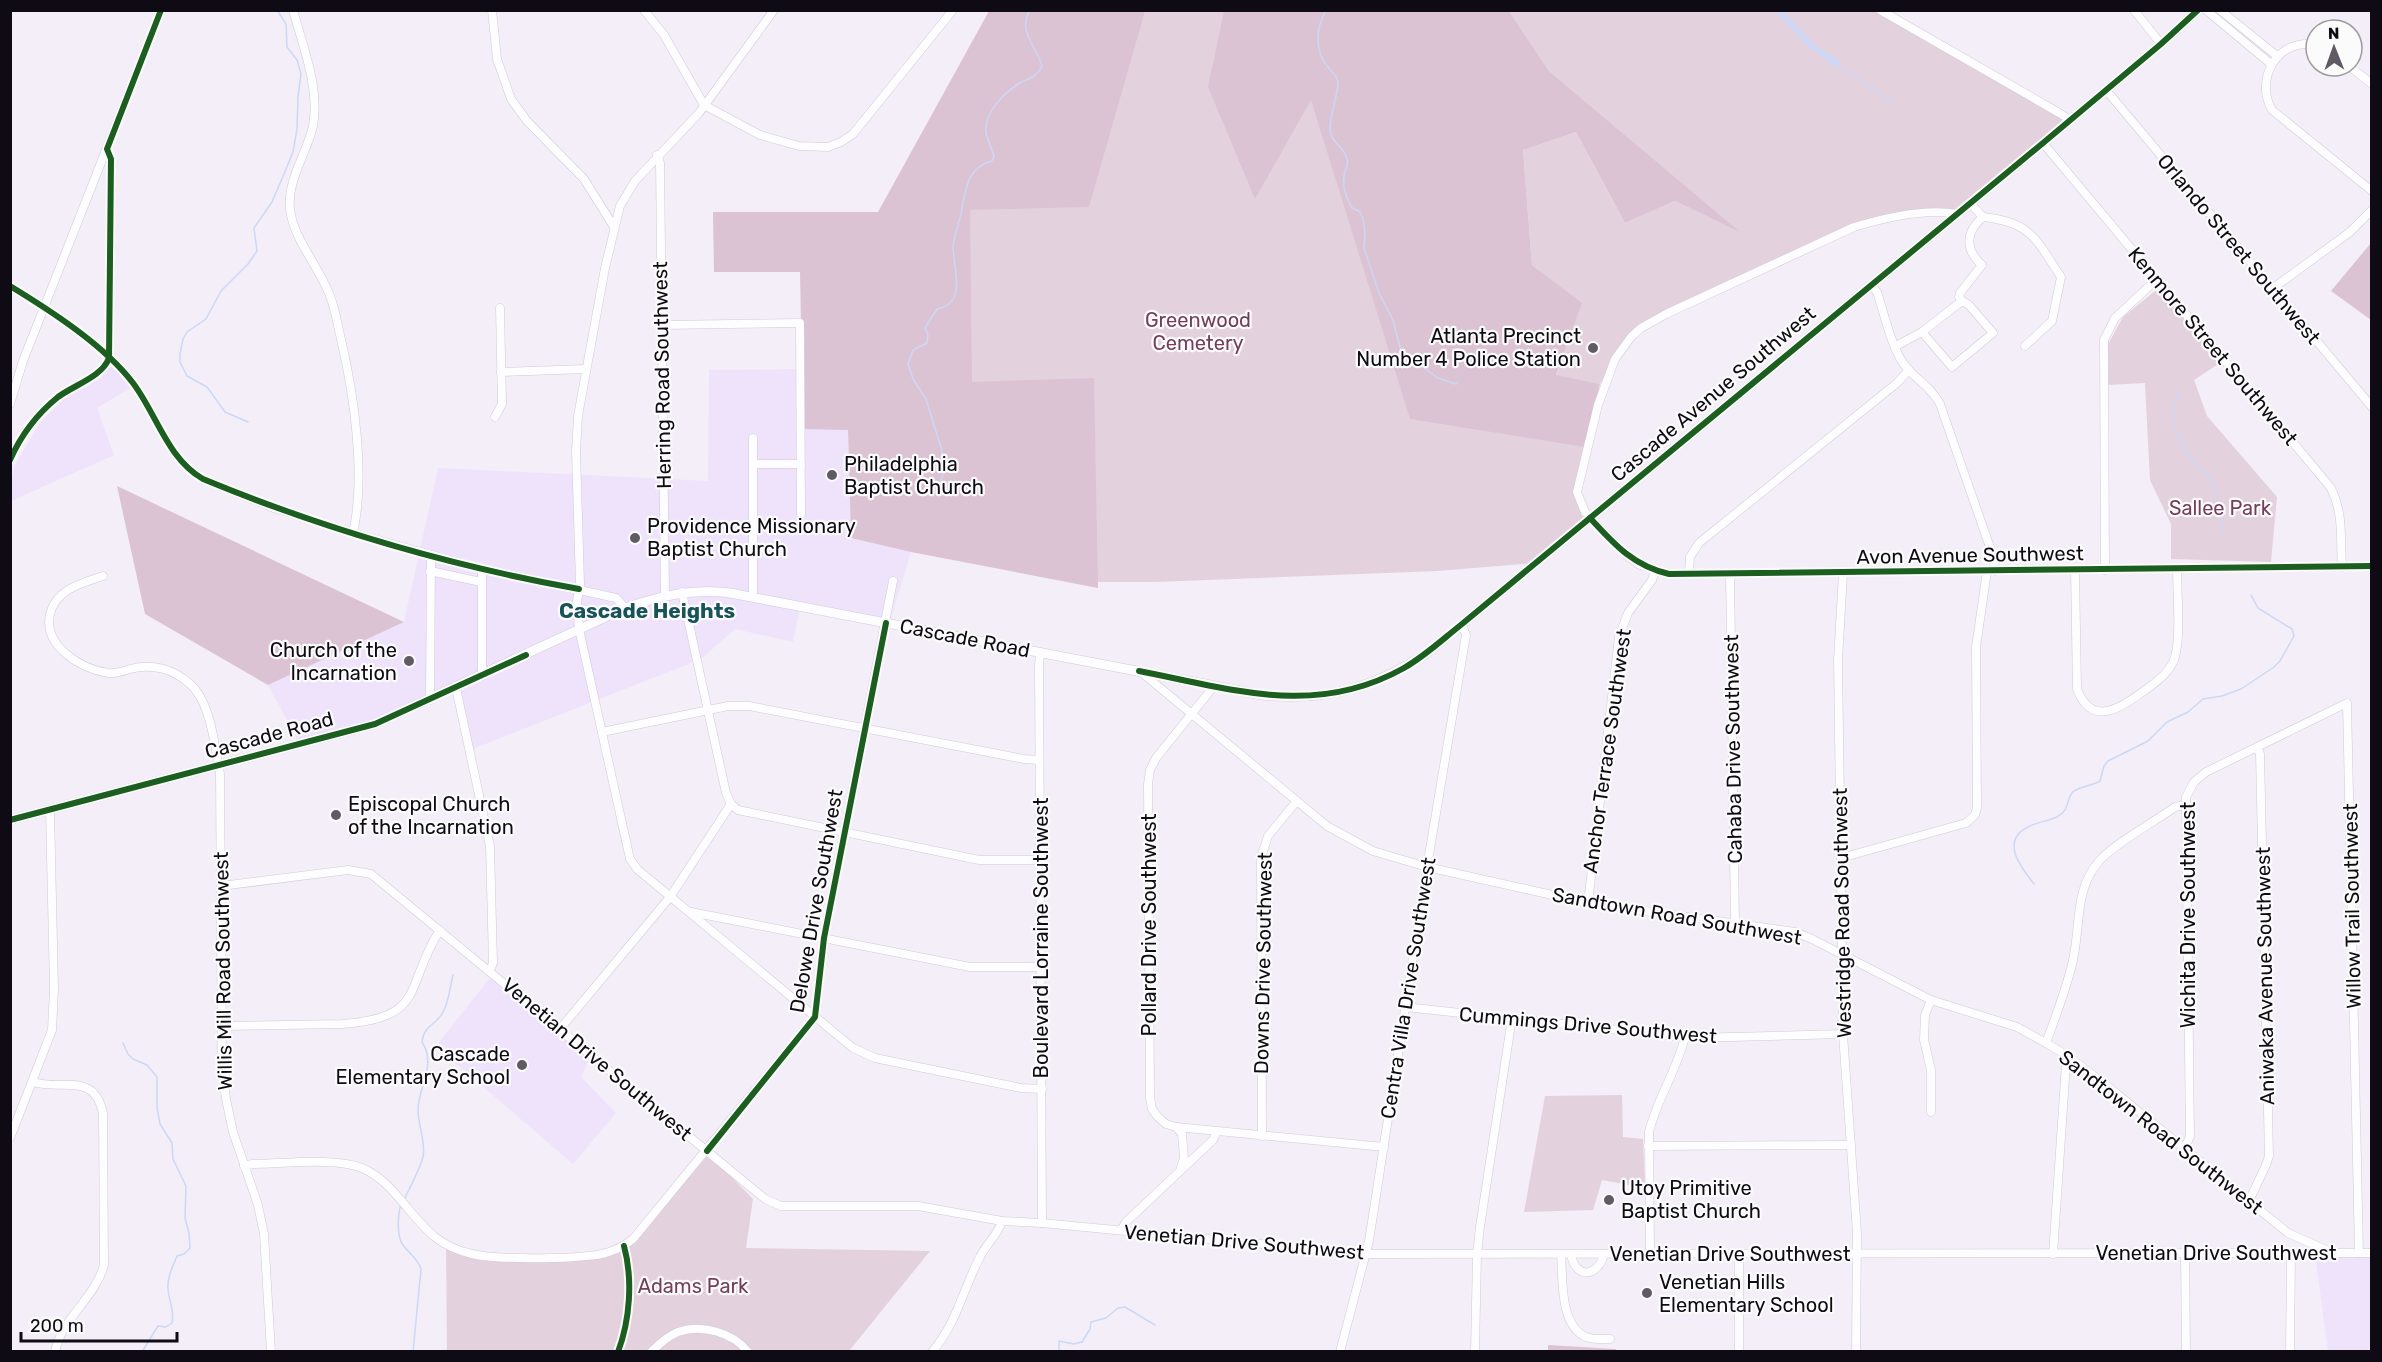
<svg xmlns="http://www.w3.org/2000/svg" width="2382" height="1362" viewBox="0 0 2382 1362" font-family="Rubik,sans-serif">
	<rect width="100%" height="100%" fill="#f3eef8"/>
	<g fill="#eee3fb">
		<path d="M 111,364 L 130,388 L 97,408 L 114,455 L 11,501 L 11,482 L 15,465 L 40,423 L 67,395 L 100,378 Z"/>
		<path d="M 802,369 L 848,430 L 851,538 L 911,552 L 888,628 L 800,607 L 793,642 L 735,629 L 701,659 L 470,750 L 455,685 L 409,712 L 300,744 L 268,685 L 404,622 L 438,468 L 708,481 L 709,370 Z"/>
		<path d="M 494,973 L 592,1053 L 581,1077 L 616,1113 L 573,1164 L 436,1046 Z"/>
		<path d="M 2315,1253 L 2371,1254 L 2371,1351 L 2328,1351 Z"/>
	</g>
	<g fill="#e3d1de">
		<path d="M 1081,11 L 1294,11 L 1592,429 L 1577,492 L 1590,518 L 1535,563 L 1437,571 L 1155,582 L 1070,582 L 955,404 L 952,210 Z"/>
		<path d="M 1509,11 L 1877,11 L 2073,119 L 1957,218 L 1934,214 L 1871,221 L 1649,324 L 1620,350 L 1600,384 L 1556,376 L 1581,303 L 1532,265 L 1523,150 L 1576,132 L 1625,223 L 1675,201 L 1737,230 L 1549,71 Z"/>
		<path d="M 2160,287 L 2223,361 L 2194,380 L 2207,416 L 2277,497 L 2271,562 L 2171,559 L 2171,524 L 2150,480 L 2145,383 L 2108,385 L 2107,346 L 2123,317 Z"/>
		<path d="M 1622,1095 L 1623,1137 L 1643,1139 L 1645,1188 L 1602,1180 L 1593,1210 L 1524,1212 L 1545,1096 Z"/>
		<path d="M 709,1154 L 753,1199 L 746,1248 L 930,1251 L 849,1351 L 447,1352 L 446,1244 L 495,1258 L 605,1253 L 627,1246 Z"/>
	</g>
	<g fill="#dcc3d4">
		<path d="M 989,11 L 1145,11 L 1089,207 L 970,210 L 972,382 L 1094,378 L 1098,588 L 911,552 L 851,538 L 848,430 L 803,429 L 800,272 L 714,272 L 713,212 L 878,212 Z"/>
		<path d="M 1224,11 L 1509,11 L 1549,71 L 1740,232 L 1675,201 L 1625,223 L 1576,132 L 1523,150 L 1532,265 L 1582,303 L 1556,375 L 1600,384 L 1585,447 L 1410,419 L 1311,100 L 1255,199 L 1208,87 Z"/>
		<path d="M 2371,243 L 2371,320 L 2331,291 Z"/>
		<path d="M 117,486 L 404,622 L 268,685 L 145,614 Z"/>
		<path d="M 1548,1345 L 1616,1349 L 1616,1351 L 1548,1351 Z"/>
	</g>
	<path fill="#ccd8f6" d="M 1775,11 L 1782,11 L 1817,47 L 1840,62 L 1838,68 L 1810,48 Z"/>
	<g fill="none" stroke-linecap="round" stroke-linejoin="round">
		<g stroke="#ccd8f6" stroke-width="1.5">
			<path d="M 1326,10 C 1316,28 1314,51 1328,67 C 1332,73 1337,75 1338,82 C 1339,89 1330,116 1330,128 C 1330,143 1344,146 1347,159 C 1349,165 1346,167 1345,172 C 1341,185 1346,197 1352,208 L 1359,211 L 1363,218 L 1365,233 L 1364,248 L 1379,293 L 1393,320 L 1401,351 L 1438,378 L 1456,384 L 1458,382"/>
			<path d="M 1840,66 L 1896,104"/>
			<path d="M 2179,392 C 2164,416 2181,450 2199,468 C 2203,473 2209,476 2212,481 C 2221,497 2221,518 2223,536"/>
			<path d="M 248,422 L 225,412 L 207,387 L 187,376 L 180,362 L 180,354 L 183,339 L 187,332 L 206,319 L 221,291 L 248,264 L 257,251 L 254,228 L 272,202 L 284,174 L 293,152 L 297,129 L 298,97 L 301,74 L 297,60 L 287,47 L 286,24 L 277,10"/>
			<path d="M 937,492 L 943,474 L 942,451 L 926,399 L 913,379 L 908,364 L 913,350 L 927,343 L 928,335 L 925,328 L 937,309 C 967,303 954,270 953,249 C 953,237 959,225 961,213 C 966,190 966,168 992,161 L 994,156 C 992,149 988,141 986,133 C 983,113 1005,92 1020,83 C 1030,78 1038,76 1042,66 C 1037,47 1017,31 1030,10"/>
			<path d="M 2034,884 C 2020,866 1999,840 2030,826 C 2038,822 2048,821 2057,817 C 2071,810 2066,796 2074,791 C 2081,786 2092,786 2100,781 L 2104,766 L 2108,761 L 2148,741 L 2167,722 L 2188,712 L 2203,699 L 2222,696 L 2241,689 L 2274,667 L 2280,661 L 2294,636 L 2292,629 L 2258,608 L 2251,595"/>
			<path d="M 123,1043 L 128,1054 L 133,1059 L 147,1065 L 157,1077 L 157,1108 L 160,1124 L 172,1143 L 173,1159 L 186,1186 L 185,1218 L 189,1233 L 190,1248 L 184,1254 L 177,1256 C 173,1266 167,1277 168,1289 C 169,1302 175,1310 172,1323 L 166,1327 L 158,1326 L 142,1352"/>
			<path d="M 404,1200 C 410,1187 419,1171 423,1157 C 426,1141 418,1126 418,1110 C 418,1087 437,1065 422,1042 C 424,1024 436,1026 443,1012 C 449,1002 450,986 453,975"/>
			<path d="M 401,1204 C 398,1214 396,1235 403,1245 C 409,1254 417,1257 421,1269 L 413,1352"/>
			<path d="M 1059,1352 L 1059,1341 L 1074,1344 L 1082,1342 L 1090,1329 L 1091,1322 L 1106,1318 L 1118,1308 L 1125,1307 L 1155,1325"/>
		</g>
		<defs>
			<g id="minor">
				<path d="M 293,10 C 303,47 320,88 313,126 C 307,153 287,180 290,209 C 293,238 317,264 328,291 C 335,306 337,323 341,339 C 354,395 366,476 353,533"/>
				<path d="M 492,10 L 497,59 L 511,99 L 527,121 L 584,179 L 614,227"/>
				<path d="M 644,10 L 664,35 L 704,105 L 760,135 L 799,146 L 828,147 L 841,142 L 853,134 L 953,10"/>
				<path d="M 774,10 L 699,113 L 635,181 L 620,206 L 605,268 L 578,416 L 576,451 L 580,584 L 577,601 L 579,629 L 630,859 L 637,869 L 853,1048 L 875,1058 L 1021,1088 L 1042,1089"/>
				<path d="M 1880,10 L 2061,114 L 2070,120"/>
				<path d="M 2134,10 L 2161,44"/>
				<path d="M 2206,10 L 2271,64"/>
				<path d="M 2220,10 L 2277,56"/>
				<path d="M 2316,45 C 2278,37 2254,79 2272,110 L 2372,191"/>
				<path d="M 2349,66 L 2372,84"/>
				<path d="M 2106,90 L 2372,407"/>
				<path d="M 2043,143 L 2331,488 C 2344,515 2340,538 2342,567"/>
				<path d="M 657,155 L 660,163 L 665,595"/>
				<path d="M 1970,203 L 1983,217 C 2032,222 2036,240 2061,277 L 2052,321 L 2025,346"/>
				<path d="M 1957,214 C 1927,208 1884,218 1854,227 L 1666,314 L 1641,328 L 1631,337 L 1615,359 L 1598,405 L 1577,492 L 1585,512 L 1626,555 L 1640,565 L 1669,574 L 2372,566"/>
				<path d="M 1871,285 L 1877,292 C 1884,313 1891,345 1903,363 C 1914,379 1930,385 1940,404 L 1993,556 L 1995,571"/>
				<path d="M 10,286 C 51,311 104,345 133,383 C 157,415 167,458 203,479 L 274,508 L 353,533 L 474,567 L 616,598 L 625,608"/>
				<path d="M 2272,289 L 2350,232 L 2372,210"/>
				<path d="M 662,325 L 800,323 L 801,514"/>
				<path d="M 1922,332 L 1952,367 L 1993,333 L 1969,305 L 1962,301"/>
				<path d="M 1896,346 L 1922,332 L 1962,301 L 1959,297 L 1960,293 L 1982,265 C 1965,250 1965,232 1983,217"/>
				<path d="M 501,372 L 586,369"/>
				<path d="M 10,404 L 23,361 L 161,10"/>
				<path d="M 495,417 L 502,404 L 500,308"/>
				<path d="M 10,460 C 21,435 37,414 58,397 C 74,385 102,377 109,358 L 111,159 L 107,149"/>
				<path d="M 754,464 L 801,464"/>
				<path d="M 482,569 L 482,676"/>
				<path d="M 2075,570 L 2077,689 C 2092,728 2120,708 2144,691 C 2156,682 2170,673 2175,657 C 2181,636 2177,593 2177,569"/>
				<path d="M 2105,570 L 2104,340 L 2115,318 L 2157,279"/>
				<path d="M 430,571 L 481,582"/>
				<path d="M 1843,573 L 1838,660 L 1842,954 L 1843,1034 L 1857,1233 L 1856,1352"/>
				<path d="M 1689,574 L 1690,557 L 1699,543 L 1897,383 L 1909,370"/>
				<path d="M 1730,574 L 1735,923"/>
				<path d="M 103,576 C 82,583 56,589 50,614 C 43,646 81,669 108,673 C 116,674 123,671 130,669 C 152,663 174,669 190,684 C 211,702 215,748 220,774 L 222,1066 L 226,1099 L 233,1132 L 258,1205 L 264,1234 L 271,1352"/>
				<path d="M 682,592 L 726,793 L 731,804 L 738,810 L 979,860 L 1040,860"/>
				<path d="M 753,597 L 753,438"/>
				<path d="M 1040,652 L 1039,666 L 1042,1223"/>
				<path d="M 1141,672 L 1327,826 L 1373,851 L 1427,867 L 1588,903 L 1795,932 L 1812,939 L 1931,1000 L 2017,1027 L 2046,1043 L 2068,1056 L 2116,1093 L 2288,1233 L 2326,1250"/>
				<path d="M 456,688 L 490,846 L 493,963 L 490,970"/>
				<path d="M 430,700 L 431,555"/>
				<path d="M 602,732 L 728,706 L 749,706 L 1024,759 L 1039,760"/>
				<path d="M 1841,858 L 1966,823 L 1975,815 L 1977,808 L 1976,647 L 1987,571"/>
				<path d="M 221,886 L 348,870 L 371,874 L 765,1199 L 781,1206 L 918,1206 L 1002,1221 L 1042,1223 L 1366,1254 L 2372,1253"/>
				<path d="M 1588,903 L 1619,637 L 1628,613 L 1652,580 L 1655,571"/>
				<path d="M 691,912 L 970,967 L 1041,967"/>
				<path d="M 1931,1000 L 1925,1015 L 1924,1040 L 1931,1070 L 1931,1112"/>
				<path d="M 1405,1007 L 1693,1038 L 1843,1034"/>
				<path d="M 222,1026 L 342,1024 C 428,1018 404,985 440,930"/>
				<path d="M 560,1029 L 670,897 L 731,804"/>
				<path d="M 2046,1043 C 2056,1015 2067,988 2073,960 C 2081,924 2074,889 2100,860 C 2118,841 2153,823 2175,807 L 2185,805"/>
				<path d="M 33,1082 C 62,1091 94,1071 103,1113 L 104,1265 C 95,1299 62,1317 55,1352"/>
				<path d="M 1176,1127 L 1384,1147"/>
				<path d="M 1262,1136 L 1261,858 L 1268,836 L 1296,802"/>
				<path d="M 10,1138 L 52,1030 L 54,989 L 50,810"/>
				<path d="M 1648,1146 L 1851,1145"/>
				<path d="M 2185,1148 L 2190,1136 L 2186,797 L 2194,782 L 2206,772 L 2347,703 L 2359,1253"/>
				<path d="M 244,1166 L 252,1164 C 281,1164 336,1157 362,1168 C 393,1181 409,1216 435,1237 C 445,1245 459,1251 472,1254 C 496,1260 586,1260 609,1252 C 618,1249 626,1245 633,1239 L 815,1017 L 824,938 L 893,581"/>
				<path d="M 1181,1170 L 1213,1140 L 1217,1131"/>
				<path d="M 2249,1201 L 2266,1165 L 2269,1156 L 2260,754 L 2257,747"/>
				<path d="M 1121,1230 L 1126,1222 L 1180,1171 L 1184,1158 L 1182,1134 L 1176,1127 L 1166,1124 L 1158,1117 L 1152,1109 L 1150,1098 L 1148,784 L 1150,770 L 1156,758 L 1214,686"/>
				<path d="M 2185,1253 L 2186,1352"/>
				<path d="M 1561,1254 C 1563,1278 1559,1325 1586,1337 C 1594,1340 1602,1339 1610,1339"/>
				<path d="M 1571,1254 C 1575,1279 1598,1278 1604,1254"/>
				<path d="M 1650,1254 L 1649,1132 C 1657,1099 1677,1070 1685,1037"/>
				<path d="M 2053,1254 L 2066,1064 L 2068,1056"/>
				<path d="M 618,1352 C 630,1320 633,1279 624,1246"/>
				<path d="M 651,1352 C 659,1344 668,1336 678,1332 C 701,1324 733,1332 748,1352"/>
				<path d="M 932,1352 C 957,1323 963,1289 980,1257 C 986,1244 998,1235 1002,1221"/>
				<path d="M 1340,1352 L 1369,1241 L 1427,867 L 1466,635 L 1462,624"/>
				<path d="M 1475,1352 L 1477,1254 L 1480,1227 L 1512,1018"/>
				<path d="M 1739,1352 L 1739,1254"/>
				<path d="M 2290,1352 L 2291,1253"/>
			</g>
			<path id="major" d="M 10,820 L 375,724 L 625,608 C 661,596 692,588 730,593 L 1262,695 C 1326,701 1373,689 1427,653 L 2043,143 L 2161,44 L 2198,10"/>
		</defs>
		<use href="#minor" stroke="#d0cbd5" stroke-width="9"/>
		<use href="#major" stroke="#d0cbd5" stroke-width="10"/>
		<use href="#minor" stroke="#fdfcfe" stroke-width="8"/>
		<use href="#major" stroke="#fdfcfe" stroke-width="9"/>
		<defs>
			<g id="cycleway">
				<path d="M 10,286 C 51,311 104,345 133,383 C 157,415 167,458 203,479 C 324,529 451,566 579,589"/>
				<path d="M 10,460 C 21,435 37,414 58,397 C 74,385 102,377 109,358 L 111,159 L 107,149 L 161,10"/>
				<path d="M 1590,518 C 1614,544 1633,566 1669,574 L 2372,566"/>
				<path d="M 1139,671 C 1232,689 1315,718 1404,668 C 1425,656 1443,639 1462,624 L 2043,143 L 2161,44 L 2198,10"/>
				<path d="M 10,820 L 375,724 L 526,655"/>
				<path d="M 707,1151 L 815,1017 L 824,938 L 886,623"/>
				<path d="M 618,1352 C 630,1320 633,1279 624,1246"/>
			</g>
		</defs>
		<use href="#cycleway" stroke="#fbfbfb" stroke-width="10"/>
		<use href="#cycleway" stroke="#1b5e20" stroke-width="6"/>
	</g>
	<g fill="#5f5a64" stroke="#fbfbfb" stroke-width="2">
		<circle cx="1593" cy="348" r="6"/>
		<circle cx="832" cy="475" r="6"/>
		<circle cx="635" cy="538" r="6"/>
		<circle cx="409" cy="661" r="6"/>
		<circle cx="336" cy="815" r="6"/>
		<circle cx="522" cy="1065" r="6"/>
		<circle cx="1609" cy="1200" r="6"/>
		<circle cx="1647" cy="1293" r="6"/>
	</g>
	<g text-anchor="middle" stroke-width="4.5" stroke-linejoin="round" paint-order="stroke">
		<g font-size="20" fill="#0f0b14" stroke="#fbfbfb">
			<text transform="translate(2239 249) rotate(50)" y="7">Orlando Street Southwest</text>
			<text transform="translate(2213 346) rotate(50)" y="7">Kenmore Street Southwest</text>
			<text transform="translate(662 375) rotate(-91)" y="7">Herring Road Southwest</text>
			<text transform="translate(1713 394) rotate(-40)" y="7">Cascade Avenue Southwest</text>
			<text transform="translate(1970 555) rotate(-1)" y="7">Avon Avenue Southwest</text>
			<text transform="translate(965 638) rotate(11)" y="7">Cascade Road</text>
			<text transform="translate(269 735) rotate(-15)" y="7">Cascade Road</text>
			<text transform="translate(1733 749) rotate(-91)" y="7">Cahaba Drive Southwest</text>
			<text transform="translate(1607 751) rotate(-82)" y="7">Anchor Terrace Southwest</text>
			<text transform="translate(816 901) rotate(-80)" y="7">Delowe Drive Southwest</text>
			<text transform="translate(2352 906) rotate(-91)" y="7">Willow Trail Southwest</text>
			<text transform="translate(1842 913) rotate(-91)" y="7">Westridge Road Southwest</text>
			<text transform="translate(2188 915) rotate(-90)" y="7">Wichita Drive Southwest</text>
			<text transform="translate(1677 916) rotate(10)" y="7">Sandtown Road Southwest</text>
			<text transform="translate(1149 925) rotate(-90)" y="7">Pollard Drive Southwest</text>
			<text transform="translate(1041 938) rotate(-90)" y="7">Boulevard Lorraine Southwest</text>
			<text transform="translate(1263 963) rotate(-89)" y="7">Downs Drive Southwest</text>
			<text transform="translate(223 971) rotate(-91)" y="7">Willis Mill Road Southwest</text>
			<text transform="translate(2265 976) rotate(-91)" y="7">Aniwaka Avenue Southwest</text>
			<text transform="translate(1408 988) rotate(-81)" y="7">Centra Villa Drive Southwest</text>
			<text transform="translate(1588 1025) rotate(5)" y="7">Cummings Drive Southwest</text>
			<text transform="translate(597 1059) rotate(40)" y="7">Venetian Drive Southwest</text>
			<text transform="translate(2161 1132) rotate(38)" y="7">Sandtown Road Southwest</text>
			<text transform="translate(1244 1242) rotate(5)" y="7">Venetian Drive Southwest</text>
			<text x="2216" y="1260">Venetian Drive Southwest</text>
			<text x="1730" y="1261">Venetian Drive Southwest</text>
		</g>
		<g font-size="20" fill="#753e5d" stroke="#fbfbfb">
			<text x="1198" y="327">Greenwood<tspan x="1198" dy="23">Cemetery</tspan></text>
			<text x="2220" y="515">Sallee Park</text>
			<text x="693" y="1293">Adams Park</text>
		</g>
		<g font-size="20" fill="#0f0b14" stroke="#fbfbfb" text-anchor="start">
			<text x="1581" y="343" text-anchor="end">Atlanta Precinct<tspan x="1581" dy="23">Number 4 Police Station</tspan></text>
			<text x="844" y="471">Philadelphia<tspan x="844" dy="23">Baptist Church</tspan></text>
			<text x="647" y="533">Providence Missionary<tspan x="647" dy="23">Baptist Church</tspan></text>
			<text x="397" y="657" text-anchor="end">Church of the<tspan x="397" dy="23">Incarnation</tspan></text>
			<text x="348" y="811">Episcopal Church<tspan x="348" dy="23">of the Incarnation</tspan></text>
			<text x="510" y="1061" text-anchor="end">Cascade<tspan x="510" dy="23">Elementary School</tspan></text>
			<text x="1621" y="1195">Utoy Primitive<tspan x="1621" dy="23">Baptist Church</tspan></text>
			<text x="1659" y="1289">Venetian Hills<tspan x="1659" dy="23">Elementary School</tspan></text>
		</g>
		<g font-size="21" font-weight="bold" fill="#175358" stroke="#fbfbfb">
			<text x="647" y="618">Cascade Heights</text>
		</g>
	</g>
	<rect width="2382" height="1362" fill="none" stroke="#0f0b14" stroke-width="24"/>
	<g transform="translate(2334 48) rotate(359)"><circle r="28" fill="#fbfbfb" stroke="#9d9b9f" stroke-width="1.5"/>
	<path d="M0-4.5L10 22L0 15L-10 22Z" fill="#5f5a64"/>
	<text y="-9" font-size="16" font-weight="bold" text-anchor="middle" fill="#0f0b14">N</text>
	</g>
	<path d="M21 1332v9h156v-9" fill="none" stroke="#0f0b14" stroke-width="3"/>
	<text x="30" y="1332" font-size="18" fill="#0f0b14" stroke="#fbfbfb" stroke-width="4.5" paint-order="stroke">200 m</text>
</svg>
